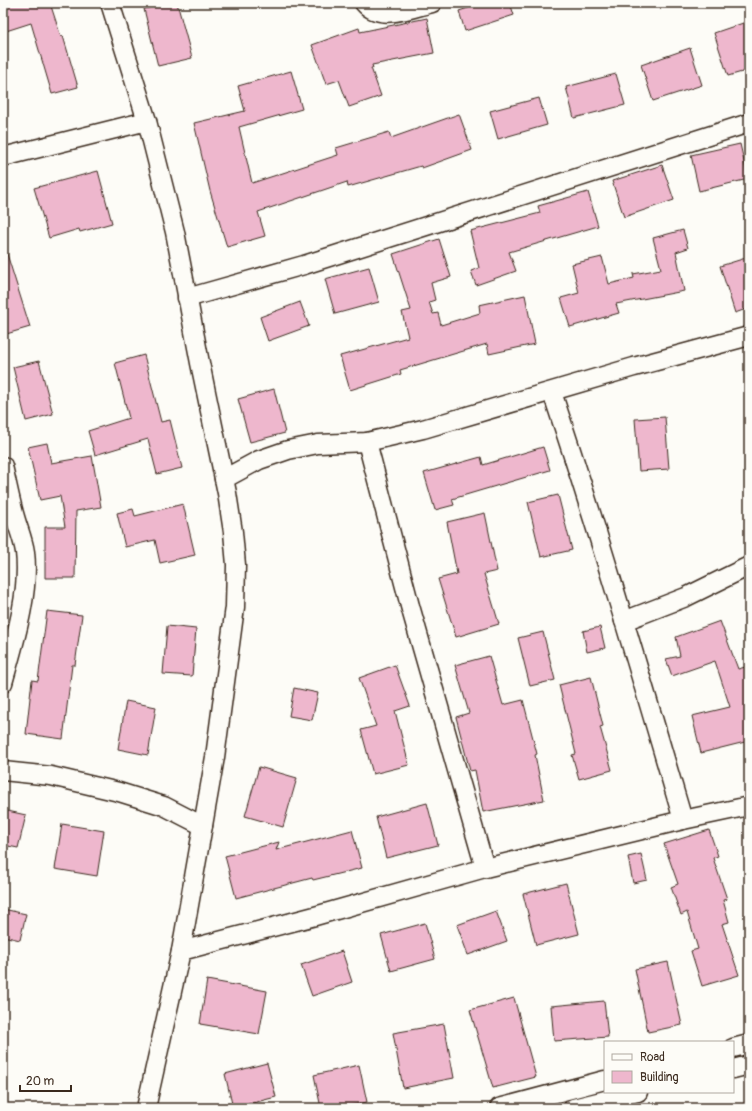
<svg xmlns="http://www.w3.org/2000/svg" width="752" height="1111" viewBox="0 0 752 1111" font-family="Pangolin,sans-serif">
	<rect width="100%" height="100%" fill="#fdfcf7"/>
	<filter id="ink" filterUnits="userSpaceOnUse"><feTurbulence type="fractalNoise" baseFrequency=".025" numOctaves="2"/><feDisplacementMap in="SourceGraphic" scale="8" xChannelSelector="R" yChannelSelector="G"/><feConvolveMatrix kernelMatrix="1 2 1 2 8 2 1 2 1" color-interpolation-filters="sRGB"/></filter>
	<g filter="url(#ink)">
		<g fill="#eeb7cd" stroke="#3b2a1e">
			<path d="M 3,3 L 50,3 L 61,37 L 63,36 L 78,87 L 52,94 L 31,23 L 3,32 Z"/>
			<path d="M 169,3 L 177,3 L 192,58 L 158,66 L 144,9 Z"/>
			<path d="M 483,3 L 510,3 L 514,15 L 465,31 L 459,11 Z"/>
			<path d="M 427,18 L 434,53 L 372,65 L 373,68 L 371,68 L 381,96 L 349,107 L 339,80 L 326,84 L 312,45 L 359,28 L 360,32 Z"/>
			<path d="M 749,21 L 749,70 L 728,76 L 714,33 Z"/>
			<path d="M 690,48 L 702,85 L 653,101 L 641,65 Z"/>
			<path d="M 291,71 L 302,109 L 239,127 L 252,183 L 338,155 L 336,148 L 389,132 L 391,138 L 459,114 L 472,150 L 422,168 L 421,166 L 348,187 L 347,182 L 258,212 L 265,236 L 227,247 L 210,191 L 194,123 L 245,111 L 238,86 Z"/>
			<path d="M 616,74 L 625,105 L 574,118 L 566,87 Z"/>
			<path d="M 539,98 L 547,125 L 498,139 L 490,111 Z"/>
			<path d="M 740,144 L 748,179 L 699,191 L 691,155 Z"/>
			<path d="M 662,165 L 674,200 L 624,217 L 612,181 Z"/>
			<path d="M 98,171 L 112,223 L 80,232 L 79,229 L 49,238 L 34,188 Z"/>
			<path d="M 588,192 L 598,226 L 509,252 L 516,271 L 476,285 L 471,271 L 479,268 L 470,231 L 540,213 L 538,206 Z"/>
			<path d="M 683,230 L 688,248 L 676,252 L 684,291 L 616,304 L 619,313 L 570,327 L 561,298 L 579,293 L 572,264 L 602,257 L 609,284 L 634,278 L 633,274 L 661,269 L 653,238 Z"/>
			<path d="M 439,239 L 451,277 L 431,283 L 435,300 L 429,302 L 433,314 L 438,313 L 441,325 L 480,313 L 479,305 L 525,295 L 535,344 L 489,354 L 487,344 L 400,370 L 401,374 L 350,390 L 340,356 L 408,337 L 402,312 L 411,310 L 393,254 Z"/>
			<path d="M 3,251 L 6,251 L 30,327 L 3,335 Z"/>
			<path d="M 749,257 L 749,308 L 735,313 L 720,266 Z"/>
			<path d="M 369,267 L 379,302 L 335,314 L 325,279 Z"/>
			<path d="M 300,302 L 309,326 L 268,341 L 260,317 Z"/>
			<path d="M 144,355 L 161,422 L 170,420 L 182,468 L 157,474 L 148,439 L 95,455 L 88,431 L 129,418 L 115,363 Z"/>
			<path d="M 39,361 L 53,414 L 26,421 L 13,367 Z"/>
			<path d="M 274,389 L 285,433 L 250,442 L 238,399 Z"/>
			<path d="M 665,417 L 669,469 L 639,471 L 635,419 Z"/>
			<path d="M 47,443 L 51,463 L 92,456 L 101,507 L 76,511 L 75,578 L 45,578 L 45,527 L 65,527 L 60,496 L 40,500 L 28,447 Z"/>
			<path d="M 543,447 L 550,470 L 452,499 L 454,505 L 435,510 L 424,473 L 481,457 L 483,465 Z"/>
			<path d="M 558,495 L 572,550 L 541,557 L 528,502 Z"/>
			<path d="M 183,504 L 195,555 L 160,563 L 155,540 L 125,547 L 117,513 L 133,509 L 135,516 Z"/>
			<path d="M 485,513 L 497,571 L 484,574 L 499,624 L 456,637 L 438,579 L 457,574 L 447,522 Z"/>
			<path d="M 47,611 L 82,615 L 75,665 L 72,665 L 63,739 L 26,734 L 32,680 L 38,681 Z"/>
			<path d="M 720,621 L 738,669 L 749,666 L 749,741 L 701,753 L 692,716 L 730,707 L 715,661 L 672,676 L 666,659 L 680,656 L 676,637 Z"/>
			<path d="M 167,626 L 196,629 L 192,676 L 163,674 Z"/>
			<path d="M 600,627 L 605,648 L 587,652 L 583,631 Z"/>
			<path d="M 543,632 L 555,680 L 530,686 L 518,638 Z"/>
			<path d="M 489,656 L 503,705 L 523,700 L 537,754 L 535,755 L 544,800 L 483,812 L 475,770 L 470,771 L 456,717 L 469,713 L 455,665 Z"/>
			<path d="M 395,665 L 410,706 L 395,711 L 409,765 L 373,774 L 361,730 L 376,726 L 359,678 Z"/>
			<path d="M 591,677 L 603,726 L 600,727 L 612,770 L 579,779 L 572,755 L 576,754 L 559,685 Z"/>
			<path d="M 294,688 L 318,693 L 312,720 L 289,716 Z"/>
			<path d="M 126,701 L 156,707 L 148,755 L 118,749 Z"/>
			<path d="M 259,767 L 297,778 L 283,827 L 245,816 Z"/>
			<path d="M 427,803 L 438,845 L 386,858 L 376,817 Z"/>
			<path d="M 3,810 L 26,815 L 18,848 L 3,845 Z"/>
			<path d="M 62,824 L 104,831 L 97,876 L 55,869 Z"/>
			<path d="M 352,830 L 362,868 L 313,880 L 312,878 L 236,898 L 225,856 L 279,842 L 276,850 Z"/>
			<path d="M 709,830 L 718,856 L 713,858 L 727,899 L 723,900 L 729,922 L 722,924 L 739,975 L 702,986 L 691,951 L 698,949 L 687,912 L 681,915 L 671,887 L 678,884 L 664,844 Z"/>
			<path d="M 641,854 L 647,880 L 633,883 L 628,857 Z"/>
			<path d="M 566,883 L 579,934 L 536,945 L 523,894 Z"/>
			<path d="M 3,909 L 26,914 L 20,940 L 3,936 Z"/>
			<path d="M 496,911 L 507,941 L 468,955 L 457,925 Z"/>
			<path d="M 425,923 L 435,959 L 391,971 L 381,935 Z"/>
			<path d="M 342,951 L 352,982 L 312,996 L 301,965 Z"/>
			<path d="M 668,962 L 682,1025 L 648,1032 L 635,969 Z"/>
			<path d="M 207,980 L 267,991 L 259,1034 L 200,1024 Z"/>
			<path d="M 514,998 L 536,1077 L 493,1088 L 470,1010 Z"/>
			<path d="M 604,1001 L 608,1037 L 554,1041 L 551,1006 Z"/>
			<path d="M 444,1024 L 454,1078 L 403,1088 L 393,1033 Z"/>
			<path d="M 267,1063 L 276,1097 L 233,1108 L 225,1074 Z"/>
			<path d="M 359,1065 L 367,1102 L 339,1108 L 321,1108 L 314,1075 Z"/>
		</g>
		<g fill="none" stroke-linecap="round" stroke-linejoin="round">
			<defs>
				<g id="minor">
					<path d="M 110,3 L 147,121 L 175,232 L 200,363 L 227,493 L 233,532 L 236,565 L 235,607 L 215,757 L 181,951 L 146,1108"/>
					<path d="M 364,3 C 380,22 412,8 432,3"/>
					<path d="M 3,157 L 147,121"/>
					<path d="M 187,298 L 304,265 L 749,123"/>
					<path d="M 552,392 C 599,533 641,677 683,820"/>
					<path d="M 367,442 L 410,606 L 485,868"/>
					<path d="M 3,466 C 7,483 10,500 15,517 C 18,528 23,539 25,552 C 30,594 14,643 3,683"/>
					<path d="M 224,479 L 259,460 L 288,450 L 318,444 L 367,442 L 423,429 L 634,367 L 749,336"/>
					<path d="M 624,621 L 686,597 L 749,566"/>
					<path d="M 3,771 L 51,776 L 119,792 L 164,806 L 203,826"/>
					<path d="M 181,951 L 315,916 L 485,868 L 683,820 L 749,806"/>
					<path d="M 733,1048 L 749,1044"/>
					<path d="M 733,1069 L 749,1065"/>
					<path d="M 499,1108 L 605,1080"/>
					<path d="M 573,1108 L 638,1092"/>
				</g>
			</defs>
			<use href="#minor" stroke="#3b2a1e" stroke-width="21"/>
			<use href="#minor" stroke="#fdfcf7" stroke-width="18"/>
		</g>
	</g>
	<rect width="752" height="1111" fill="none" stroke="#fdfcf7" stroke-width="16"/>
	<rect x="8" y="8" width="736" height="1095" fill="none" stroke="#3b2a1e" stroke-width="1.5" filter="url(#ink)"/>
	<rect x="604" y="1041" width="130" height="52" fill="#fdfcf7" stroke="#afa8a0"/>
	<rect x="612" y="1054" width="20" height="6" fill="#fdfcf7" stroke="#afa8a0"/>
	<text x="640" y="1061" font-size="12" fill="#3b2a1e">Road</text>
	<rect x="612" y="1071" width="20" height="12" fill="#eeb7cd" stroke="#afa8a0"/>
	<text x="640" y="1081" font-size="12" fill="#3b2a1e">Building</text>
	<path d="M20 1085v6h51v-6" fill="none" stroke="#3b2a1e" stroke-width="2"/>
	<text x="26" y="1085" font-size="12" fill="#3b2a1e" stroke="#fdfcf7" stroke-width="3" paint-order="stroke">20 m</text>
</svg>
